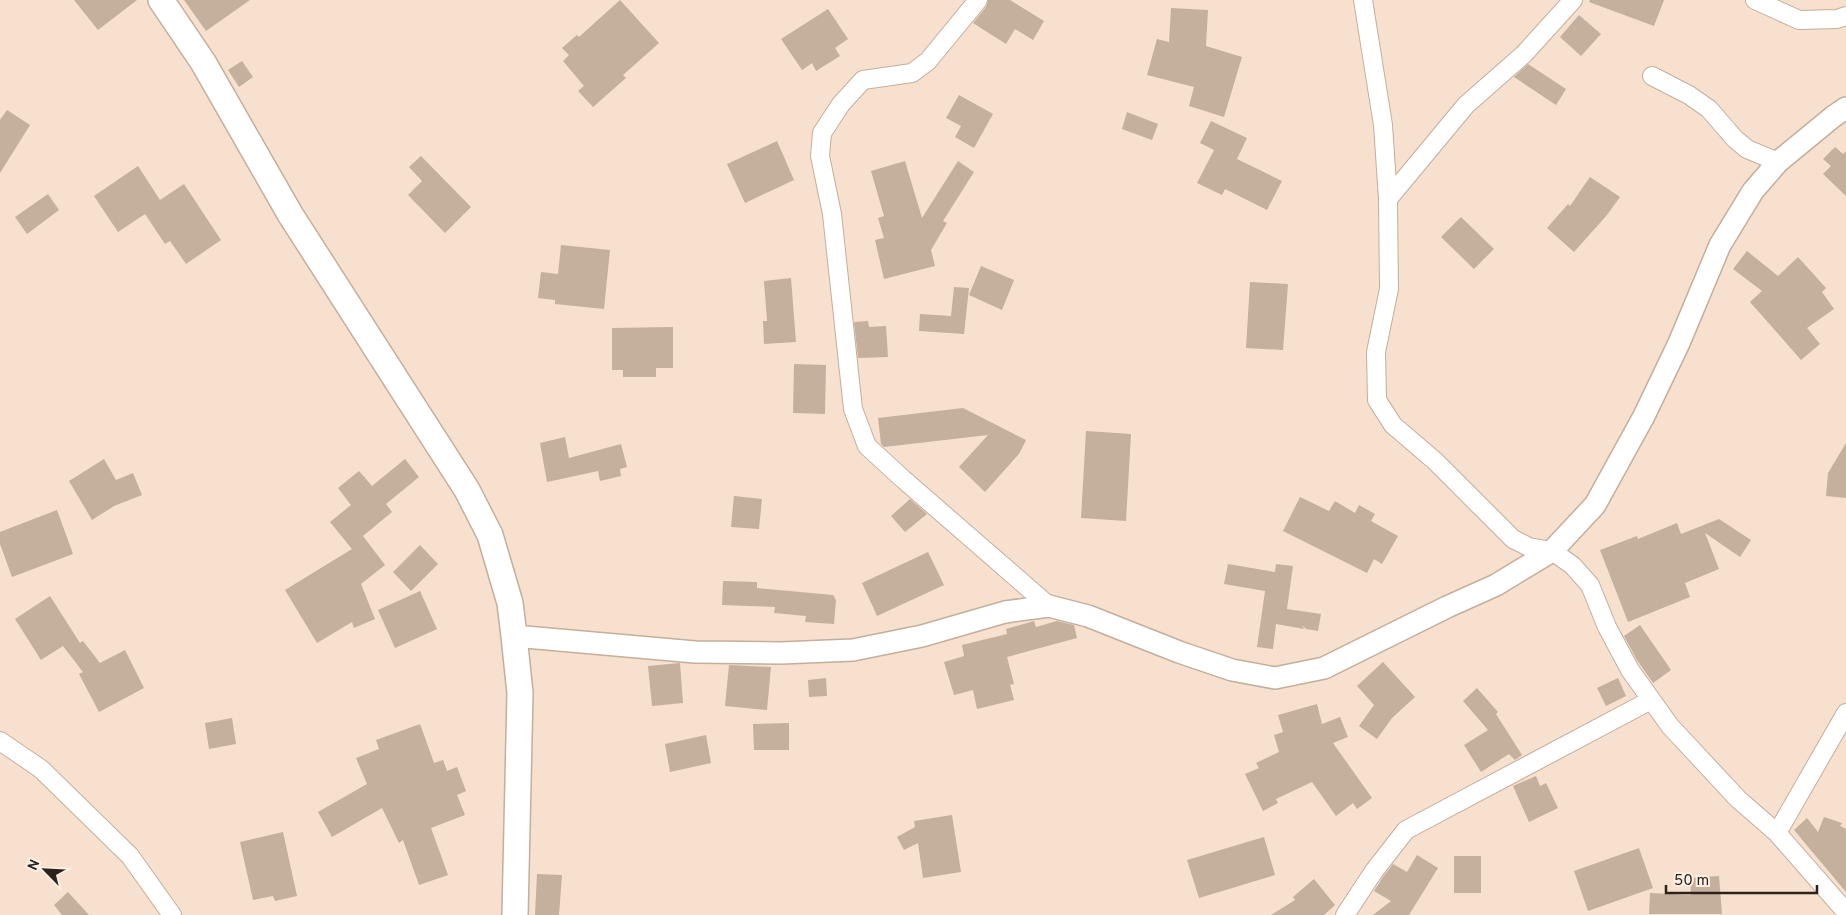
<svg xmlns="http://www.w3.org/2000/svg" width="1846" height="915" viewBox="0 0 1846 915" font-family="Overpass,sans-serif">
	<rect width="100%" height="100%" fill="#f7e0cd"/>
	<g fill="#c5af9d">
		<path d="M 74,0 L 137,0 L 98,30 Z"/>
		<path d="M 184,0 L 250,0 L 206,31 Z"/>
		<path d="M 620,0 L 659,43 L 623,75 L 626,78 L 593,107 L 578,91 L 584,86 L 563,61 L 569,55 L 562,48 L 577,35 L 579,37 Z"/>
		<path d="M 988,0 L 1010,0 L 1044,21 L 1033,40 L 1015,29 L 1006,44 L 973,23 L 986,7 Z"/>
		<path d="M 1590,0 L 1664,0 L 1654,26 L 1589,2 Z"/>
		<path d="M 1171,8 L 1208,10 L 1206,46 L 1242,57 L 1224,117 L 1189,106 L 1194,87 L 1147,75 L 1157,39 L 1169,42 Z"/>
		<path d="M 828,9 L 848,39 L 835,48 L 840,56 L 816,71 L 812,63 L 802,70 L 781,39 Z"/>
		<path d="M 1579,15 L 1601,34 L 1581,56 L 1560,37 Z"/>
		<path d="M 242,61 L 253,77 L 239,87 L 228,70 Z"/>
		<path d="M 1528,64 L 1566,89 L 1556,105 L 1514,77 Z"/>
		<path d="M 959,95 L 993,114 L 974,148 L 955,137 L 961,126 L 946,118 Z"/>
		<path d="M 7,110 L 30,125 L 0,173 L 0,120 Z"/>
		<path d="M 1127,112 L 1158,124 L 1152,140 L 1122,129 Z"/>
		<path d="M 1211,121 L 1247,138 L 1237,159 L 1282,181 L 1267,210 L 1225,189 L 1222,195 L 1197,183 L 1214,150 L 1200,143 Z"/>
		<path d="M 777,141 L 794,180 L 745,203 L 727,164 Z"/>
		<path d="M 1835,147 L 1843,154 L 1846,151 L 1846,196 L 1823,174 L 1831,166 L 1823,159 Z"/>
		<path d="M 421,156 L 471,207 L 445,233 L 408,195 L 422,181 L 409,167 Z"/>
		<path d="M 905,161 L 922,218 L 958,161 L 974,172 L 943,221 L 947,223 L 931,250 L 935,266 L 884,279 L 875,240 L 884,238 L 878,218 L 884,216 L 871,171 Z"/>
		<path d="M 138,166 L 160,200 L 184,184 L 221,240 L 186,264 L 170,241 L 165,244 L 145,214 L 118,232 L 94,196 Z"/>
		<path d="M 1590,177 L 1620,197 L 1607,215 L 1574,252 L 1547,228 L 1568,204 L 1570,206 Z"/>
		<path d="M 48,194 L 59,210 L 27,234 L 15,217 Z"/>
		<path d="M 1461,217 L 1494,249 L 1474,269 L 1441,237 Z"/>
		<path d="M 561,245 L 610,250 L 604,309 L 555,304 L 555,300 L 538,298 L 541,272 L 558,274 Z"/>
		<path d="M 1747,251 L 1778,276 L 1798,257 L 1826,288 L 1822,292 L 1834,309 L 1807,328 L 1820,344 L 1801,360 L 1750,302 L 1762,291 L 1733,269 Z"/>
		<path d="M 981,266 L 1014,280 L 1002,310 L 969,295 Z"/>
		<path d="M 791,278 L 796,342 L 764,344 L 763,321 L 767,321 L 764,281 Z"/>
		<path d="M 1250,282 L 1288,284 L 1283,350 L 1246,348 Z"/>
		<path d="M 954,287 L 969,288 L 964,334 L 919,331 L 920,314 L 951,316 Z"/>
		<path d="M 868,321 L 869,327 L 886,326 L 888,357 L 858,358 L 854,322 Z"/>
		<path d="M 673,327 L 673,368 L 656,368 L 656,377 L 623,377 L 623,370 L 612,370 L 612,328 Z"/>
		<path d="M 794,364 L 826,365 L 825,414 L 793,413 Z"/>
		<path d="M 963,408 L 1026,440 L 1019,454 L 985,492 L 959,467 L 988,435 L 884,447 L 881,444 L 878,418 Z"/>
		<path d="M 1086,431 L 1131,434 L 1126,521 L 1081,518 Z"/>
		<path d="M 565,437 L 569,458 L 621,444 L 627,467 L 620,469 L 621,476 L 600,481 L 598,471 L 547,482 L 540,443 Z"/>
		<path d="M 1846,443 L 1846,498 L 1826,496 L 1828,473 Z"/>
		<path d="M 104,459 L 116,480 L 133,473 L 142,495 L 114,506 L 92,520 L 69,481 Z"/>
		<path d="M 405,459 L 419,477 L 386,504 L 392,512 L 363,536 L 385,565 L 361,584 L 375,619 L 354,628 L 352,622 L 317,643 L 285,590 L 352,549 L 330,522 L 351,505 L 338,488 L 359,471 L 372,486 Z"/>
		<path d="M 734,496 L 762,499 L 759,529 L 731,527 Z"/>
		<path d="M 1300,497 L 1329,511 L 1335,501 L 1355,513 L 1359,505 L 1375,514 L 1371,521 L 1398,536 L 1382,564 L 1374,559 L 1367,573 L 1283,531 Z"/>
		<path d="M 910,499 L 927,514 L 905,532 L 891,516 Z"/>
		<path d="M 57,510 L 73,554 L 12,577 L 0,544 L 0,532 Z"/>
		<path d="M 1719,519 L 1751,540 L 1740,557 L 1705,533 L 1719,569 L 1685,583 L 1690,597 L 1628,622 L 1600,550 L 1637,536 L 1638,539 L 1677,523 L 1681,534 Z"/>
		<path d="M 420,545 L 438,564 L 411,591 L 393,572 Z"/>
		<path d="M 928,552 L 944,585 L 877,616 L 862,583 Z"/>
		<path d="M 1228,564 L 1275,572 L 1276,564 L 1293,566 L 1287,609 L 1321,614 L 1318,631 L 1306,629 L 1302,625 L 1304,629 L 1276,624 L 1273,649 L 1257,647 L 1265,591 L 1224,584 Z"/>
		<path d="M 723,581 L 757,582 L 757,588 L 833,595 L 836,600 L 834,624 L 805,622 L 806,616 L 774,613 L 775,607 L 722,605 Z"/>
		<path d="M 420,591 L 437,629 L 395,648 L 378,610 Z"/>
		<path d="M 50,596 L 80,643 L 83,641 L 100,663 L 125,650 L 144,688 L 99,712 L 79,674 L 83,672 L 63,646 L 41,660 L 15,619 Z"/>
		<path d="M 1034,621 L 1036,627 L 1057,621 L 1074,625 L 1077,638 L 1007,657 L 1014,684 L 1010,685 L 1014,700 L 977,709 L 973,690 L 954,695 L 944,662 L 964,656 L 962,645 L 1007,634 L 1006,629 Z"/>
		<path d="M 1640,625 L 1671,670 L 1653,683 L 1637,660 L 1624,636 Z"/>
		<path d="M 1383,662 L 1415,697 L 1392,718 L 1377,739 L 1359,726 L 1374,705 L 1357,686 Z"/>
		<path d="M 680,663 L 683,703 L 652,706 L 648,666 Z"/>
		<path d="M 729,665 L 771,667 L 767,710 L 725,706 Z"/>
		<path d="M 826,678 L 827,696 L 809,697 L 808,680 Z"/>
		<path d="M 1618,678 L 1626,696 L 1606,706 L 1597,688 Z"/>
		<path d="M 1477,688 L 1498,712 L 1496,714 L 1522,755 L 1515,760 L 1509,754 L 1481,772 L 1464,745 L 1488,730 L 1463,701 Z"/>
		<path d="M 1317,704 L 1322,724 L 1340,717 L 1348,737 L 1333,743 L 1372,798 L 1357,809 L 1353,803 L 1336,816 L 1312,782 L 1276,799 L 1278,803 L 1263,811 L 1245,774 L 1259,768 L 1256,763 L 1279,752 L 1274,735 L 1283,732 L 1278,715 Z"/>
		<path d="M 232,718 L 236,744 L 209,749 L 205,723 Z"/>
		<path d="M 789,723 L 789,750 L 754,750 L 753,724 Z"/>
		<path d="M 420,724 L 434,763 L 443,760 L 447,771 L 457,767 L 466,791 L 457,795 L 465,815 L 431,828 L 448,875 L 419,885 L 403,840 L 399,843 L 382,808 L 332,837 L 318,812 L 367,784 L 356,758 L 379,749 L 376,740 Z"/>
		<path d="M 706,735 L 711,763 L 670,772 L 665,744 Z"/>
		<path d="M 1536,776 L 1540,786 L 1546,783 L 1558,808 L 1529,822 L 1513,786 Z"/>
		<path d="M 952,815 L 961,872 L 923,878 L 918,843 L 904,850 L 897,837 L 915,827 L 914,821 Z"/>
		<path d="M 1824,817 L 1842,823 L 1840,826 L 1846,829 L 1846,892 L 1794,830 L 1807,818 L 1818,832 Z"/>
		<path d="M 283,832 L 297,896 L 275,901 L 273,896 L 253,900 L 240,842 Z"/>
		<path d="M 1264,837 L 1275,875 L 1199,898 L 1187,860 Z"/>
		<path d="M 1639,848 L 1653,888 L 1588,911 L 1574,871 Z"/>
		<path d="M 1417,855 L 1438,868 L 1409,915 L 1373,915 L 1391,901 L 1374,891 L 1383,877 L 1393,864 L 1407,872 Z"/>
		<rect x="1454" y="856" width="27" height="37"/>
		<path d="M 537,874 L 562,875 L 559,915 L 535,915 Z"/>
		<path d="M 1719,876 L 1722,914 L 1649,914 L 1650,893 L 1691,895 L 1690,878 Z"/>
		<path d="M 1314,879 L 1335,905 L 1324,915 L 1271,915 L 1295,900 L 1293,897 Z"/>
		<path d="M 68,892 L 89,915 L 62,915 L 54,905 Z"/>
	</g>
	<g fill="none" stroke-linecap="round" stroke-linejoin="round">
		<defs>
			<g id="minor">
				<path d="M 978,0 L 928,61 L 912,73 L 863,80 L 841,104 L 822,133 L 820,156 L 832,214 L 853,409 L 867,446 L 903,479 L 1049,606"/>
				<path d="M 1363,0 L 1383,125 L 1388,199 L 1389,289 L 1376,352 L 1377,400 L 1393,425 L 1435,461 L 1513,539 L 1529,547 L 1552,551 L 1572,565 L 1590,585 L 1607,627 L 1630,670 L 1670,726 L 1738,799 L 1777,833 L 1846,912"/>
				<path d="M 1755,0 L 1799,20 L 1837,19 L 1846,16"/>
				<path d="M 1652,76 L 1689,95 L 1709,109 L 1735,139 L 1747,149 L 1778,162"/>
				<path d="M 1388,199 L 1466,105 L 1524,54 L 1573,0"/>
				<path d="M 0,741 L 41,769 L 130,856 L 172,915"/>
				<path d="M 1777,833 L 1846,713"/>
				<path d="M 1345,915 L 1374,871 L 1406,830 L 1651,700"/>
			</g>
			<path id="tertiary" d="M 514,636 L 695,652 L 781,653 L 853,650 L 922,636 L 1005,612 L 1049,606 L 1088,616 L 1179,652 L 1232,670 L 1275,678 L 1324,668 L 1447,607 L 1496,585 L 1552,551 L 1595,505 L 1644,416 L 1679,343 L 1720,245 L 1753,191 L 1778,162 L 1834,116 L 1846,108"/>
			<path id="secondary" d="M 161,0 L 203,62 L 290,214 L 467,490 L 490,535 L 510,603 L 514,636 L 520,693 L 515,915"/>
		</defs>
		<use href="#minor" stroke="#c4ae9c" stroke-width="20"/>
		<use href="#tertiary" stroke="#c4ae9c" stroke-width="24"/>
		<use href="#secondary" stroke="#c4ae9c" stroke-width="28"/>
		<use href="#minor" stroke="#fff" stroke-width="18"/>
		<use href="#tertiary" stroke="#fff" stroke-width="21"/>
		<use href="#secondary" stroke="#fff" stroke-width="25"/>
	</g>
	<g transform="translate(45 870) rotate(294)" stroke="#fdefe4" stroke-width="4" paint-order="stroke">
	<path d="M0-4L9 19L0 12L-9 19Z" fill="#2a221b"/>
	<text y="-8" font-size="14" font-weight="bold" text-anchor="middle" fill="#2a221b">N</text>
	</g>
	<path d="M1666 885v8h151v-8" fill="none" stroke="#2a221b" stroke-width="2.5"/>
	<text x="1674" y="885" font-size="15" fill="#2a221b" stroke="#fdefe4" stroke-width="4" paint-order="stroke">50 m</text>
</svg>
